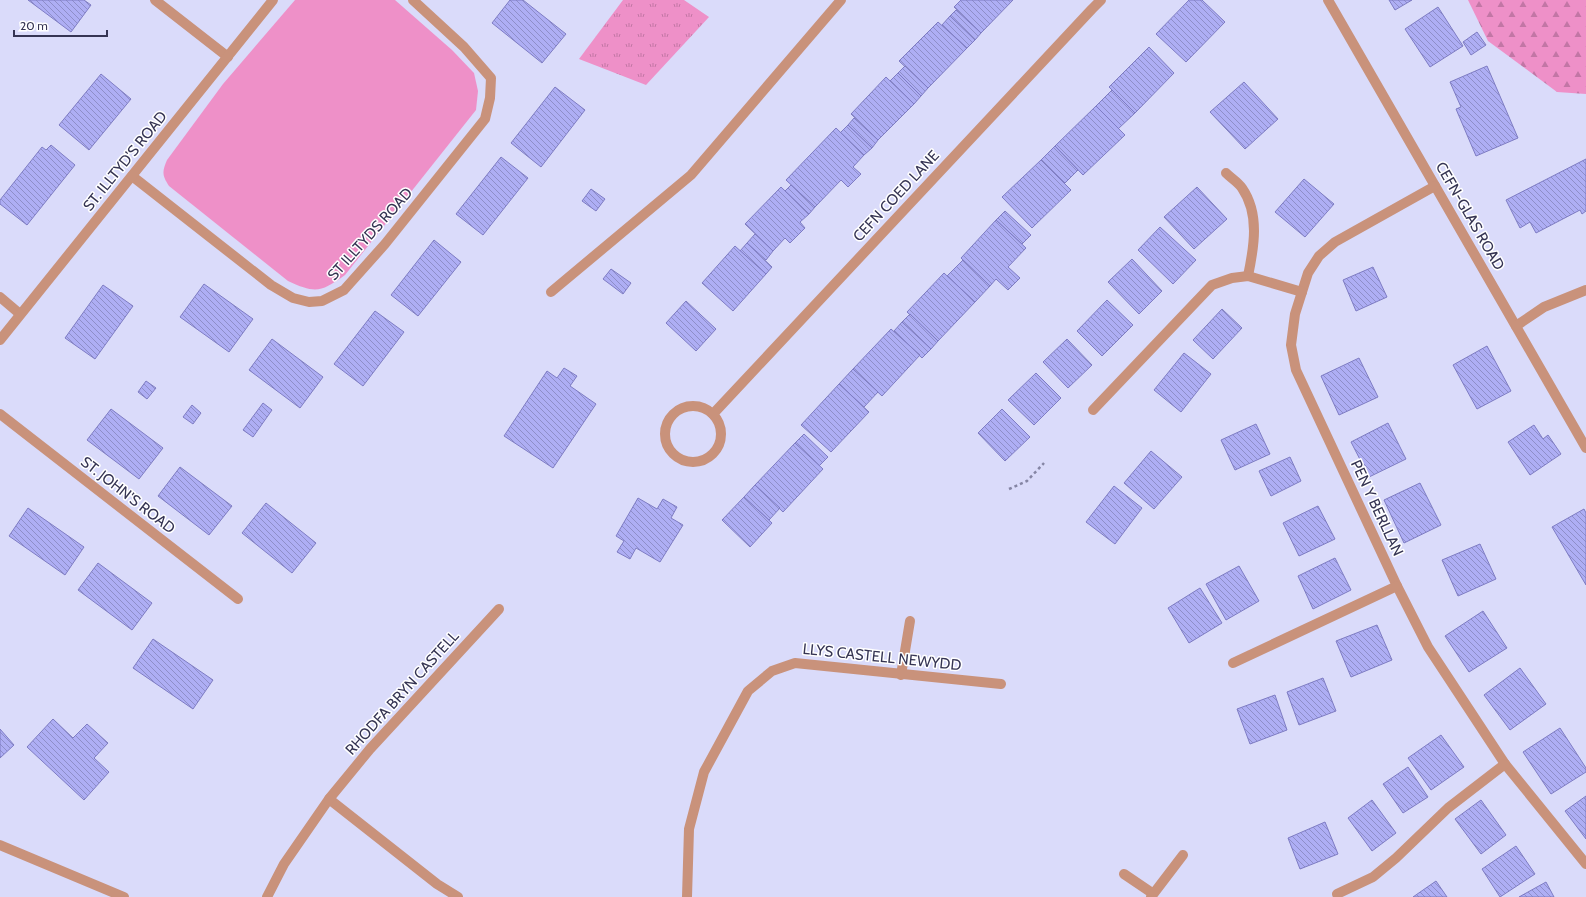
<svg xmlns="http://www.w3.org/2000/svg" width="1586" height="897" viewBox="0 0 1586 897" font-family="Cabin,sans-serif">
	<defs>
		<pattern id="forest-firs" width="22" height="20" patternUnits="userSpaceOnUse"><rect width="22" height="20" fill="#ee90c8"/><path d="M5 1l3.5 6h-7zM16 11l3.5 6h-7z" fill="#c276a5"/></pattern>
		<pattern id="park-tufts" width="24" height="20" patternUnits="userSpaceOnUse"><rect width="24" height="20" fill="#ee90c8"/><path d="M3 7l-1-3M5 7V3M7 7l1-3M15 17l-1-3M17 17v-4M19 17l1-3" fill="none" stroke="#c276a5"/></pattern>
		<pattern id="building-back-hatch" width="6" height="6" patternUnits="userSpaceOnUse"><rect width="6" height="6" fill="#aeaef4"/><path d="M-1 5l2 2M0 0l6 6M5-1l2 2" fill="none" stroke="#8e8ec8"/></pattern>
	</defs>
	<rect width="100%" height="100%" fill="#dadbfa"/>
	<path fill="#ee90c8" d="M 295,0 L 395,0 L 452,50 L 474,73 L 478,91 L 476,110 L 345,275 C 321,292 316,294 288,281 L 169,186 C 162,175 162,172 167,160 L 223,84 Z"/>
	<path fill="url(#forest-firs)" d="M 1468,0 L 1586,0 L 1586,94 L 1557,92 L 1488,41 Z"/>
	<path fill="url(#park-tufts)" d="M 623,0 L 684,0 L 709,17 L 646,85 L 579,59 Z"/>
	<g fill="url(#building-back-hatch)" stroke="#7e7cc3">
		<path d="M 28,0 L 84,0 L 91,5 L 71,32 Z"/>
		<path d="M 510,0 L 523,0 L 566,34 L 542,63 L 492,23 Z"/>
		<path d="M 961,0 L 1013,0 L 981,33 L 954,7 Z"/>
		<path d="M 1189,0 L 1202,0 L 1225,22 L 1186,62 L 1156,34 Z"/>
		<path d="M 1389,0 L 1412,0 L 1395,10 Z"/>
		<path d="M 1438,7 L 1463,46 L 1430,67 L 1405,29 Z"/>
		<path d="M 956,10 L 981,33 L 975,40 L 950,16 Z"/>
		<path d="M 950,16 L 975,40 L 967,48 L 942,25 Z"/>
		<path d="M 938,22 L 967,48 L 928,88 L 899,61 Z"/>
		<path d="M 1477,32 L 1486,45 L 1471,55 L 1463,42 Z"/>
		<path d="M 1149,47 L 1174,73 L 1135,113 L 1109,87 Z"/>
		<path d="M 905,66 L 928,88 L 921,96 L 898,73 Z"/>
		<path d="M 1487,66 L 1518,138 L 1476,156 L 1456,109 L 1461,107 L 1450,82 Z"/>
		<path d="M 898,73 L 921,96 L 914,104 L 890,81 Z"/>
		<path d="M 101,74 L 131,99 L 89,150 L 59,125 Z"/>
		<path d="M 886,77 L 914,104 L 878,140 L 851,114 Z"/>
		<path d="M 1244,82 L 1278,119 L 1245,149 L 1210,112 Z"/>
		<path d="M 555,87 L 585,110 L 541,167 L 511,143 Z"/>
		<path d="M 1112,90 L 1135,113 L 1118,129 L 1096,106 Z"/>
		<path d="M 1096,106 L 1125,135 L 1083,175 L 1055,146 Z"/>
		<path d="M 854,118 L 878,140 L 872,148 L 848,125 Z"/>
		<path d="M 848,125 L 872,148 L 864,155 L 840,133 Z"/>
		<path d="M 836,128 L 864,155 L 853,167 L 861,174 L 848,187 L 841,180 L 815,207 L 786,180 Z"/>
		<path d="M 51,145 L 75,165 L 27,225 L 0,204 L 0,200 L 42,147 L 46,150 Z"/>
		<path d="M 1055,146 L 1078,170 L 1065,183 L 1041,160 Z"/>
		<path d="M 501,157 L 528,178 L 483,235 L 456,214 Z"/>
		<path d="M 1586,159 L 1586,211 L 1582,214 L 1580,210 L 1536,233 L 1530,222 L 1520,228 L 1506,200 Z"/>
		<path d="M 1041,160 L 1071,190 L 1032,228 L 1002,197 Z"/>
		<path d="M 1304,179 L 1334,204 L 1305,237 L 1275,212 Z"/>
		<path d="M 791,185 L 815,207 L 809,214 L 785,191 Z"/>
		<path d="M 781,187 L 809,214 L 800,222 L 805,228 L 790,243 L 785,238 L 773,251 L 745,224 Z"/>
		<path d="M 1197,187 L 1227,219 L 1194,249 L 1164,217 Z"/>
		<path d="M 591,189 L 605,199 L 596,211 L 582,201 Z"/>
		<path d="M 1005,211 L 1031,235 L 1022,244 L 996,220 Z"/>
		<path d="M 996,220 L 1026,248 L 1008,267 L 1020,278 L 1008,290 L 996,279 L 990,286 L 961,258 Z"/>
		<path d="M 1160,227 L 1196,260 L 1173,284 L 1138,250 Z"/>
		<path d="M 755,234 L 773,251 L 766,260 L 747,243 Z"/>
		<path d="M 434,240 L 461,262 L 418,316 L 391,295 Z"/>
		<path d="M 747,243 L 772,267 L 766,274 L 740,251 Z"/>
		<path d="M 735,246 L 766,274 L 733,311 L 702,283 Z"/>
		<path d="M 1132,259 L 1162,291 L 1139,314 L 1108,282 Z"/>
		<path d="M 963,260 L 990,286 L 975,302 L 947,276 Z"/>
		<path d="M 1373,267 L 1387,297 L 1356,311 L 1343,280 Z"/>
		<path d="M 611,269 L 631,283 L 623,294 L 603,279 Z"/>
		<path d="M 944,273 L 975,302 L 938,341 L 907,312 Z"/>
		<path d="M 204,284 L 253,319 L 229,352 L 180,317 Z"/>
		<path d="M 103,285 L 133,306 L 95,359 L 65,338 Z"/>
		<path d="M 1107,300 L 1133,325 L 1102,356 L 1077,331 Z"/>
		<path d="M 686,301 L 716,329 L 696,351 L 666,323 Z"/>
		<path d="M 1222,309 L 1242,328 L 1213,359 L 1193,340 Z"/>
		<path d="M 375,311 L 404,332 L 363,386 L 334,364 Z"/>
		<path d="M 910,314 L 938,341 L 931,349 L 902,322 Z"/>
		<path d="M 902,322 L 931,349 L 922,358 L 894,331 Z"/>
		<path d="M 891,329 L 920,355 L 882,396 L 853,369 Z"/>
		<path d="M 272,339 L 323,377 L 300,408 L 249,370 Z"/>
		<path d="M 1067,339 L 1092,365 L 1068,388 L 1043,362 Z"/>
		<path d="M 1487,346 L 1511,391 L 1477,409 L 1453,365 Z"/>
		<path d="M 1184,353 L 1211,374 L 1181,412 L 1154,390 Z"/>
		<path d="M 1359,358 L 1378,397 L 1339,415 L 1321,376 Z"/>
		<path d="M 564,368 L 577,376 L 570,386 L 596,404 L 553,468 L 504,436 L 547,371 L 557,378 Z"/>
		<path d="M 853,369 L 878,392 L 864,407 L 839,384 Z"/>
		<path d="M 1036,373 L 1061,398 L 1034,425 L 1008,400 Z"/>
		<path d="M 146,381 L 156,388 L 147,399 L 138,392 Z"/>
		<path d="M 839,384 L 869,412 L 831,452 L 801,425 Z"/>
		<path d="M 263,403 L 272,410 L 253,437 L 243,430 Z"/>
		<path d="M 192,405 L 201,413 L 193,424 L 183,417 Z"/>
		<path d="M 111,409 L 163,448 L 139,479 L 87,440 Z"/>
		<path d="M 1002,409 L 1030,437 L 1005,461 L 978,433 Z"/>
		<path d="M 1388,423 L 1406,459 L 1369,477 L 1351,442 Z"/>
		<path d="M 1256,424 L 1270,454 L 1235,470 L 1221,440 Z"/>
		<path d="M 1534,425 L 1543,439 L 1548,435 L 1561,454 L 1530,475 L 1508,442 Z"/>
		<path d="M 804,434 L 828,457 L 819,466 L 795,443 Z"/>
		<path d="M 795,443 L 823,469 L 783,512 L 755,485 Z"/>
		<path d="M 1151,451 L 1182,477 L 1154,509 L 1124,483 Z"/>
		<path d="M 1290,457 L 1301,481 L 1271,496 L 1259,471 Z"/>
		<path d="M 180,467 L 232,506 L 209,535 L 158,496 Z"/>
		<path d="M 1420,483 L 1441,525 L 1404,543 L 1384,500 Z"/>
		<path d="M 755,485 L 780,508 L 769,520 L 744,497 Z"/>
		<path d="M 1114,486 L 1142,508 L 1115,544 L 1086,522 Z"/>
		<path d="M 744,497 L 772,523 L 750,547 L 722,520 Z"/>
		<path d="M 638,498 L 657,509 L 663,499 L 677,507 L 671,518 L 683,525 L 660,562 L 636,548 L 630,559 L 617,552 L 624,541 L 616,536 Z"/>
		<path d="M 266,503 L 316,543 L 292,573 L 242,533 Z"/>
		<path d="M 1318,506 L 1335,539 L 1299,556 L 1283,523 Z"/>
		<path d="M 28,508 L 84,547 L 65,575 L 9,536 Z"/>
		<path d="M 1584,509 L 1586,513 L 1586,585 L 1552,527 Z"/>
		<path d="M 1480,544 L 1496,579 L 1458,596 L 1442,560 Z"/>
		<path d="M 1335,558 L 1351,590 L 1313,609 L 1298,576 Z"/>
		<path d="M 98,563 L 152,603 L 132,630 L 78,590 Z"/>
		<path d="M 1239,566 L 1259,601 L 1226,620 L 1206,584 Z"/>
		<path d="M 1200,588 L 1222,623 L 1189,643 L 1168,608 Z"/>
		<path d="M 1483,611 L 1507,648 L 1469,672 L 1445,636 Z"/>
		<path d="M 1377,625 L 1392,660 L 1351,677 L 1336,641 Z"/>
		<path d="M 153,639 L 213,680 L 193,709 L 133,668 Z"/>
		<path d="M 1520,668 L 1546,704 L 1510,730 L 1484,695 Z"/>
		<path d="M 1323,678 L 1336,711 L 1299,725 L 1287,692 Z"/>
		<path d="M 1275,695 L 1287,730 L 1250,744 L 1237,709 Z"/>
		<path d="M 53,719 L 73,738 L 87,724 L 108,743 L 94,758 L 109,772 L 84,800 L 27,747 Z"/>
		<path d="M 1560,728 L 1586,768 L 1586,772 L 1551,794 L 1523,752 Z"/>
		<path d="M 0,729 L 14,745 L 0,758 Z"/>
		<path d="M 1441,735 L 1464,767 L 1431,790 L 1408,758 Z"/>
		<path d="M 1408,767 L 1428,797 L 1403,813 L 1383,784 Z"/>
		<path d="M 1586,796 L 1586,839 L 1565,811 Z"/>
		<path d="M 1372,800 L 1396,833 L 1372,851 L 1348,818 Z"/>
		<path d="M 1481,800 L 1506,835 L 1481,854 L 1455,819 Z"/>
		<path d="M 1325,822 L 1338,854 L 1300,869 L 1288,838 Z"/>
		<path d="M 1516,846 L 1535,874 L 1500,897 L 1482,869 Z"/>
		<path d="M 1436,881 L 1447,897 L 1413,897 Z"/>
		<path d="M 1546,882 L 1554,897 L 1519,897 Z"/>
	</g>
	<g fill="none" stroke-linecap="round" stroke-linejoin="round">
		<path stroke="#8585a4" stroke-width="2.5" stroke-dasharray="3 3" stroke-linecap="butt" d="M 1009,489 L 1027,481 L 1044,463"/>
		<g stroke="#c9927b" stroke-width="10">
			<path d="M 155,0 L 228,57"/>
			<path d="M 1328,0 L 1586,448"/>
			<path d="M 1226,173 C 1231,178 1238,182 1242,188 C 1260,214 1254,247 1248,276"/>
			<path d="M 132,176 L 271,285 L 293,298 L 309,302 L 322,301 L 344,290 L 385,244 L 485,119 L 490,98 L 491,78 L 464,47 L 413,0"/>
			<path d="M 1435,186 L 1335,242 L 1319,256 L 1308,273 L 1295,314 L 1291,345 L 1296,370 L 1397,586 L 1428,647 L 1505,764 L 1586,864"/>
			<path d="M 551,292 L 691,175 L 841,0"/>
			<path d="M 0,297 L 20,314"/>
			<path d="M 1516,326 L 1544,307 L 1586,290"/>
			<path d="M 0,340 L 273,0"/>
			<circle cx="693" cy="434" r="28"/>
			<path d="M 1093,410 L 1212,285 L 1232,278 L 1248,276 L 1302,292"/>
			<path d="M 0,414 L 238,599"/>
			<path d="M 713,414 L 1092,9 L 1101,0"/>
			<path d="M 1233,663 L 1397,586"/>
			<path d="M 901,675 L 910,621"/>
			<path d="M 329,799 L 437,884 L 458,897"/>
			<path d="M 0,845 L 124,897"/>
			<path d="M 1124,874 L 1152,893"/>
			<path d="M 1337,894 L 1373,877 L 1396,858 L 1448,808 L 1505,764"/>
			<path d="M 267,897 L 284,864 L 329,799 L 370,749 L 499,609"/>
			<path d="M 687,897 L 689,829 L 704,772 L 748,691 L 772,671 L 795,663 L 1001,684"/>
			<path d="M 1151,897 L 1183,855"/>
		</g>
	</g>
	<g text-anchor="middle" stroke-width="3" stroke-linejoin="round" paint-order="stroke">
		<g font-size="15" fill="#353453" stroke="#fff">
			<text transform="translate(125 161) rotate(-51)" y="5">ST. ILLTYD'S ROAD</text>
			<text transform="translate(896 196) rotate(-47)" y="5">CEFN COED LANE</text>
			<text transform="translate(1470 216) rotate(60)" y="5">CEFN-GLAS ROAD</text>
			<text transform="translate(370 234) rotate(-48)" y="5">ST ILLTYDS ROAD</text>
			<text transform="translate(128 495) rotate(38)" y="5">ST. JOHN'S ROAD</text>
			<text transform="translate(1377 508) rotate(65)" y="5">PEN Y BERLLAN</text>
			<text transform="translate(882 657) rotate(6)" y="5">LLYS CASTELL NEWYDD</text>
			<text transform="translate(402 693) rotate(-48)" y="5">RHODFA BRYN CASTELL</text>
		</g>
	</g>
	<path d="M14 30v6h93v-6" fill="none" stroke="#353453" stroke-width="2"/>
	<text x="20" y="30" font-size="12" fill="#353453" stroke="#ffffff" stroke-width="3" paint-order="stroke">20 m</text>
</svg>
